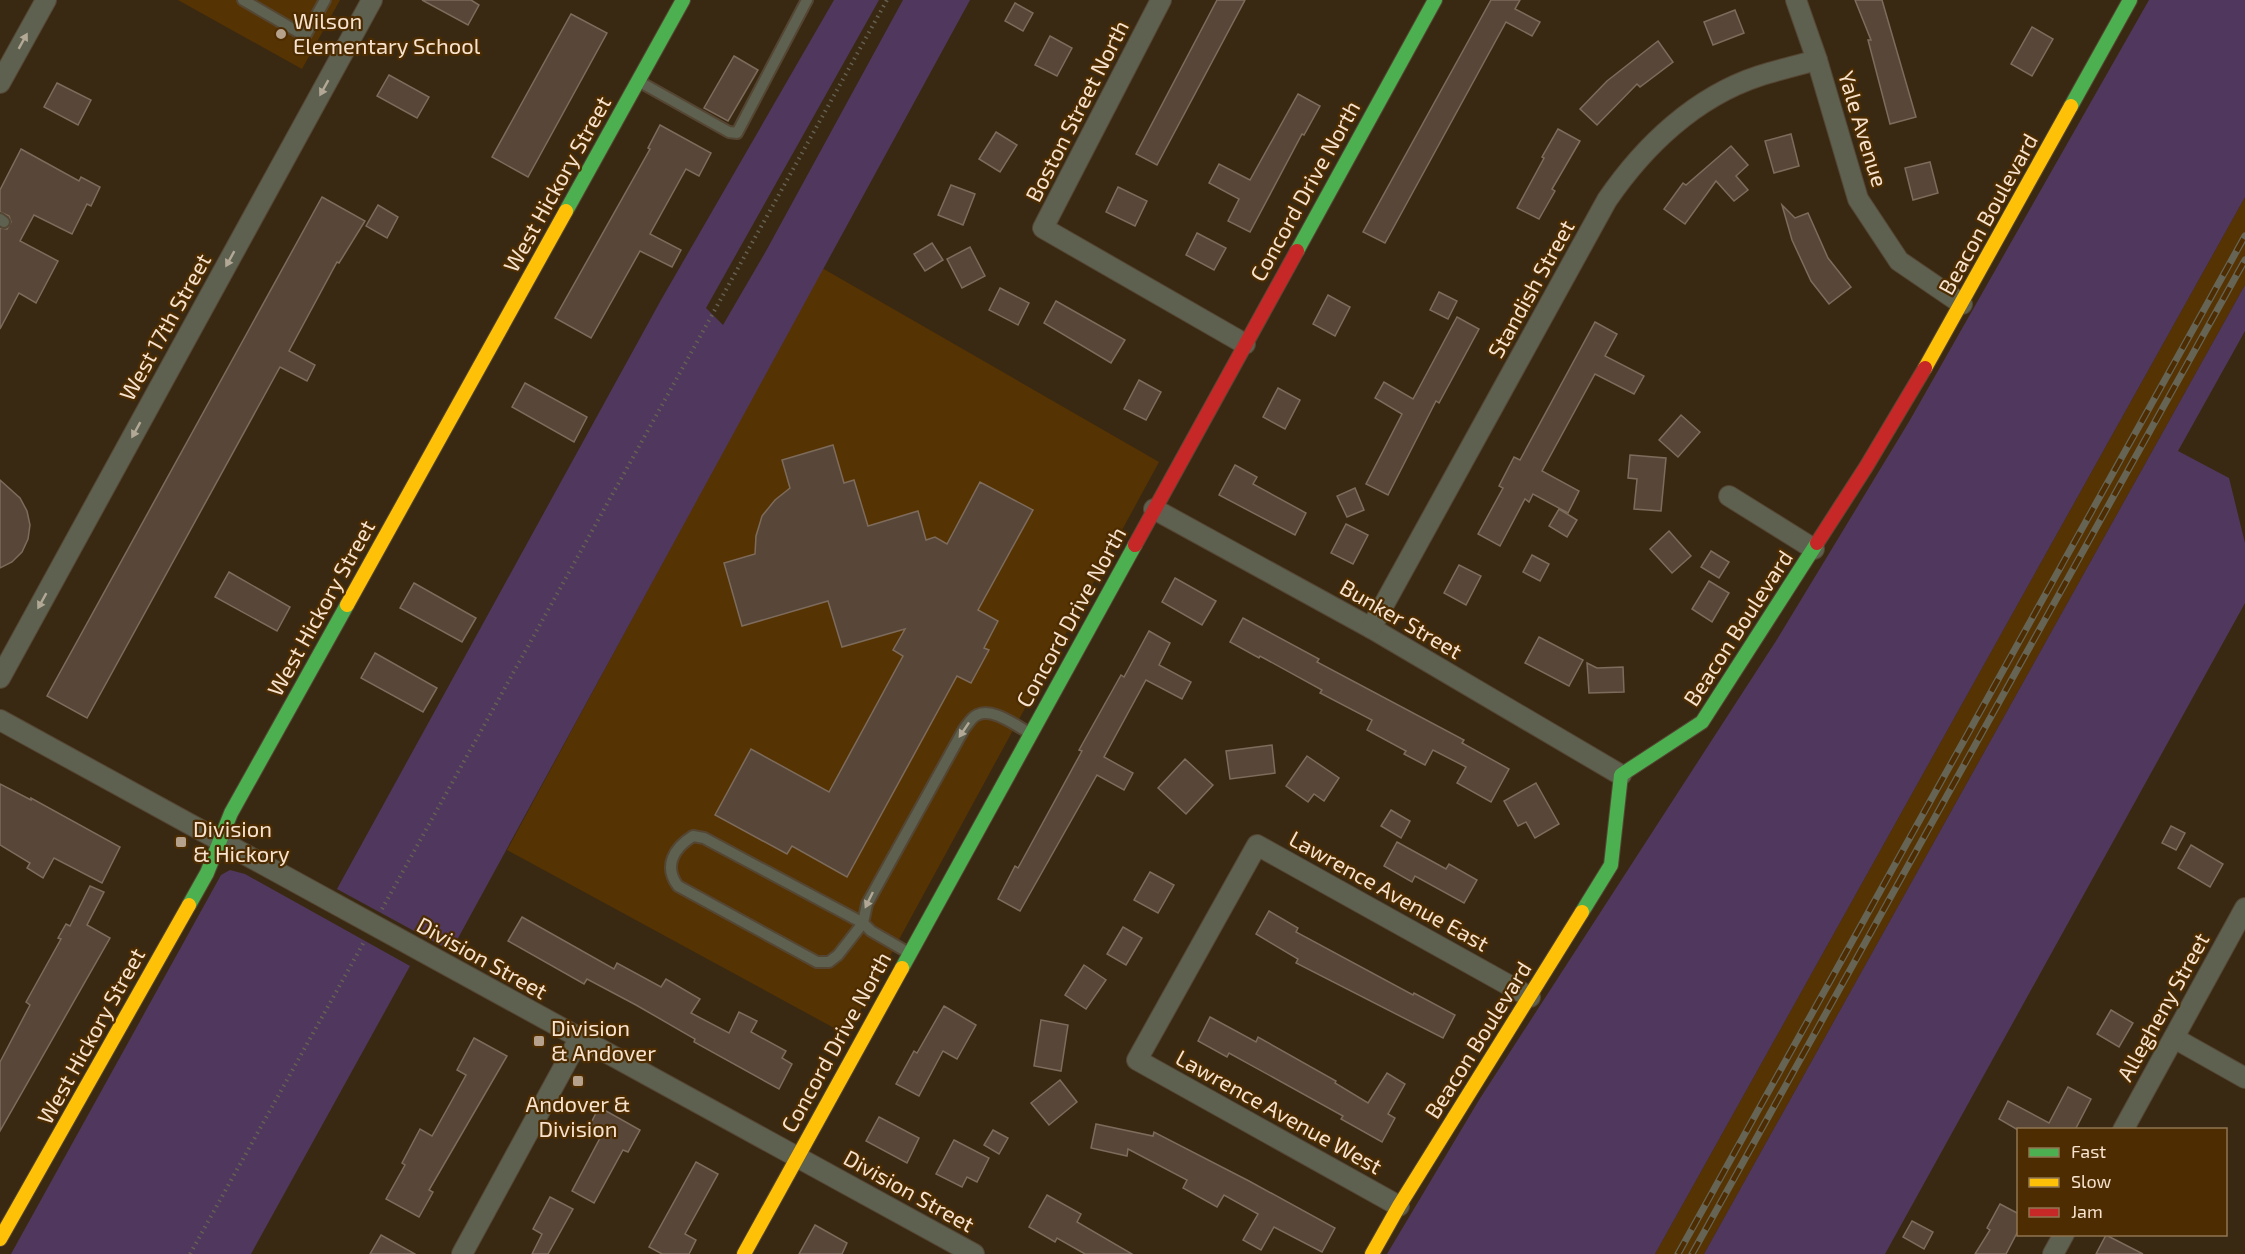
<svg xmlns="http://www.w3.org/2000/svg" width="2245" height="1254" viewBox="0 0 2245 1254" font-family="'Exo 2',sans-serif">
	<rect width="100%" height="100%" fill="#3a2912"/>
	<g fill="#563302">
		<path d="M 178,0 L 340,0 L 302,69 Z"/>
		<path d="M 2245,197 L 2245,285 L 1704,1254 L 1655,1254 Z"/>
		<path d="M 822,268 L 1159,462 L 847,1035 L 507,850 Z"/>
	</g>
	<g fill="#50375e">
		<path d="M 834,0 L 879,0 L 706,308 L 723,325 L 766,251 L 903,0 L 970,0 L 451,951 L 337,889 L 661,300 Z"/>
		<path d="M 2149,0 L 2245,0 L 2245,197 L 1655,1254 L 1387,1254 L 1479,1100 L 1776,641 L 1910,420 Z"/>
		<path d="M 2245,285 L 2245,331 L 2178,451 L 2229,478 L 2245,543 L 2245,603 L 1885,1254 L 1704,1254 Z"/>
		<path d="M 230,870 L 245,874 L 410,966 L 251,1254 L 11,1254 L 221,875 Z"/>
	</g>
	<g fill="#584738" stroke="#7d6b5c" stroke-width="1.5">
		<path d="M 422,0 L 471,0 L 479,5 L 468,25 Z"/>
		<path d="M 1217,0 L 1245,0 L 1157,165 L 1136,154 Z"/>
		<path d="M 1491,0 L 1520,0 L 1515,9 L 1540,22 L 1532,36 L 1506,22 L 1385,243 L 1363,232 Z"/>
		<path d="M 1855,0 L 1882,0 L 1916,117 L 1890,124 L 1868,40 L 1871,40 Z"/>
		<path d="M 1015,3 L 1033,13 L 1023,31 L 1005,21 Z"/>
		<path d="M 1735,10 L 1744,33 L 1713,45 L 1704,22 Z"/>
		<path d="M 571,14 L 607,33 L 528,177 L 492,157 Z"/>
		<path d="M 2032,27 L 2053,39 L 2032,76 L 2011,64 Z"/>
		<path d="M 1050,36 L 1072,48 L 1057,76 L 1035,65 Z"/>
		<path d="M 1658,41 L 1673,62 L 1640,87 L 1637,84 L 1597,125 L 1580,109 L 1607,81 Z"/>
		<path d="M 734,56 L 758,70 L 728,121 L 704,108 Z"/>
		<path d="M 389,75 L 429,97 L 417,118 L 377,96 Z"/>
		<path d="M 57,83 L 91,100 L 78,125 L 44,107 Z"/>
		<path d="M 1298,94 L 1320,106 L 1304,135 L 1302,134 L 1250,232 L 1228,221 L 1239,199 L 1209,183 L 1219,164 L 1250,180 Z"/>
		<path d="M 660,125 L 711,153 L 699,176 L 686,169 L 650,234 L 681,250 L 672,267 L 640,251 L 591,338 L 555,318 L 650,149 L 648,148 Z"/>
		<path d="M 1558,129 L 1580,141 L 1552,189 L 1555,191 L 1539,219 L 1517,208 L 1544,158 L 1542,157 Z"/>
		<path d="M 996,132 L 1017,145 L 1000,172 L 979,159 Z"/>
		<path d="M 1791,134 L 1799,166 L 1774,173 L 1765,141 Z"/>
		<path d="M 1731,146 L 1748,165 L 1736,176 L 1748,190 L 1734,201 L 1716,181 L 1685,224 L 1664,209 L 1683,183 L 1686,185 Z"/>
		<path d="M 21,149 L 79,181 L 81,177 L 100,187 L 91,206 L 87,204 L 72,234 L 34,215 L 20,241 L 58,261 L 36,303 L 19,293 L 0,329 L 0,228 L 7,229 L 11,222 L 9,216 L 0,212 L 0,190 Z"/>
		<path d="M 1930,162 L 1938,193 L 1913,200 L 1905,168 Z"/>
		<path d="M 951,185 L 975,194 L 963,225 L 938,215 Z"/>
		<path d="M 1118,187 L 1147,201 L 1135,226 L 1106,212 Z"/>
		<path d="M 322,197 L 365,221 L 339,263 L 337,262 L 289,351 L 315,365 L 307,381 L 280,367 L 87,718 L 47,696 Z"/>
		<path d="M 378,205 L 398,217 L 387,238 L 366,226 Z"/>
		<path d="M 1782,205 L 1795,218 L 1808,213 L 1828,258 L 1851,287 L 1829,304 L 1811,281 L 1792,240 Z"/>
		<path d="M 1197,233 L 1226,248 L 1214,270 L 1186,255 Z"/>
		<path d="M 932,243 L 943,260 L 925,271 L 914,254 Z"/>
		<path d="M 970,247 L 985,276 L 962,288 L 947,259 Z"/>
		<path d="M 1000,288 L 1029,303 L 1018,325 L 989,310 Z"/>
		<path d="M 1439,292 L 1457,301 L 1448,319 L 1430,310 Z"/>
		<path d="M 1328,295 L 1350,307 L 1335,336 L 1313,324 Z"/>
		<path d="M 1056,301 L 1125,340 L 1111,363 L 1044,323 Z"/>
		<path d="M 1457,317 L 1479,329 L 1439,403 L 1436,401 L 1388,495 L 1366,484 L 1402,414 L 1375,398 L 1384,382 L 1413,399 Z"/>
		<path d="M 1595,322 L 1617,334 L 1605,356 L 1644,376 L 1634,394 L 1595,374 L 1542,471 L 1579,491 L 1568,513 L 1533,494 L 1529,502 L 1525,499 L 1500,546 L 1478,534 L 1503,488 L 1499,486 L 1514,457 L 1520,460 Z"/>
		<path d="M 1139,380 L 1161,392 L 1146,420 L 1124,409 Z"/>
		<path d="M 525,383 L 587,417 L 574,442 L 512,407 Z"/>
		<path d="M 1278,388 L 1300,400 L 1285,429 L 1263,417 Z"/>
		<path d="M 1681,415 L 1700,432 L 1678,457 L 1659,440 Z"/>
		<path d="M 833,445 L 844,483 L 854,480 L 868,526 L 918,511 L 926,540 L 935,537 L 947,544 L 980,482 L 1033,510 L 978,610 L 998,621 L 984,648 L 989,650 L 971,683 L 957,676 L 847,877 L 792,846 L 787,854 L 715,815 L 751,749 L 829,792 L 903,656 L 893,650 L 905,629 L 842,647 L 828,601 L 742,626 L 724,563 L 755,554 L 756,536 L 762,516 L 775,500 L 790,488 L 782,460 Z"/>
		<path d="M 1630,455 L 1666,458 L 1661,511 L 1634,509 L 1637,479 L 1628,478 Z"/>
		<path d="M 1235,465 L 1257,477 L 1253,484 L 1306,513 L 1295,535 L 1219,495 Z"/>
		<path d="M 0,480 L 20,498 L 27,511 L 30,525 L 28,539 L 22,552 L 12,562 L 0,568 Z"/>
		<path d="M 1355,488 L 1364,510 L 1347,517 L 1337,496 Z"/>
		<path d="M 1559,509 L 1577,520 L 1567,537 L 1549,526 Z"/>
		<path d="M 1346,524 L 1368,535 L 1353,564 L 1331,553 Z"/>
		<path d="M 1669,531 L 1691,556 L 1672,573 L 1650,549 Z"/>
		<path d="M 1711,551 L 1729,562 L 1719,578 L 1701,567 Z"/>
		<path d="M 1532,555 L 1549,564 L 1540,581 L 1523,572 Z"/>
		<path d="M 1459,565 L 1481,576 L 1466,605 L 1444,593 Z"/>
		<path d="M 229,572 L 290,607 L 277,631 L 215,597 Z"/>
		<path d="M 1175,578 L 1216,601 L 1202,625 L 1162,602 Z"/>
		<path d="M 1709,581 L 1729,593 L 1712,622 L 1692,609 Z"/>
		<path d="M 414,583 L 476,618 L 462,642 L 400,608 Z"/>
		<path d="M 1243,618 L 1319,659 L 1317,662 L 1464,740 L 1462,743 L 1509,769 L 1491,802 L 1457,783 L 1466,767 L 1433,750 L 1425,765 L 1404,754 L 1406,751 L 1367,730 L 1372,720 L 1320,693 L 1322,690 L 1260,656 L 1259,658 L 1230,642 Z"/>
		<path d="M 1149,631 L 1170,643 L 1159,665 L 1191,682 L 1182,699 L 1146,680 L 1104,757 L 1133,773 L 1124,790 L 1097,775 L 1020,911 L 998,899 L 1015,866 L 1018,868 L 1082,751 L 1079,750 L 1121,675 L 1124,677 Z"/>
		<path d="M 1539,637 L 1583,660 L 1569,686 L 1525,663 Z"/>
		<path d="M 375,653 L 437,688 L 423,712 L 361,678 Z"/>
		<path d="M 1587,663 L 1597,668 L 1623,667 L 1624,692 L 1589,693 Z"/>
		<path d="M 1272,745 L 1275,773 L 1230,779 L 1226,751 Z"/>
		<path d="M 1307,756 L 1339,778 L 1324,801 L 1314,794 L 1308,802 L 1286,786 Z"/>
		<path d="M 1185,759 L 1213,785 L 1186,814 L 1158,788 Z"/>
		<path d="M 1536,783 L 1559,824 L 1535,838 L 1526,822 L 1518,826 L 1504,801 Z"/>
		<path d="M 0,784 L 31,800 L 31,798 L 120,847 L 102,883 L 54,858 L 43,878 L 27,868 L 30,863 L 0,845 Z"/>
		<path d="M 1391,810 L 1410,821 L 1401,838 L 1381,826 Z"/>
		<path d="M 2171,826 L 2185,833 L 2176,850 L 2162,843 Z"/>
		<path d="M 1397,842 L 1446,869 L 1449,864 L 1477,880 L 1464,903 L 1415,876 L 1412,882 L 1384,866 Z"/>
		<path d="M 2191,845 L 2223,864 L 2210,887 L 2178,868 Z"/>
		<path d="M 1150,872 L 1174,885 L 1158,913 L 1134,900 Z"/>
		<path d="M 90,886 L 104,892 L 87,925 L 110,938 L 0,1131 L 0,1062 L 30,1005 L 26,1002 L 61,939 L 58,938 L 66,924 L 70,926 Z"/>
		<path d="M 1269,911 L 1298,928 L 1296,932 L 1413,995 L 1414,993 L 1455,1015 L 1443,1038 L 1296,963 L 1298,959 L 1256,934 Z"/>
		<path d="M 522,917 L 614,969 L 617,963 L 661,987 L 666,979 L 700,999 L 691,1013 L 729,1033 L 739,1012 L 757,1021 L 751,1032 L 786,1051 L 782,1058 L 792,1064 L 779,1089 L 694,1042 L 695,1039 L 636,1005 L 587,979 L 584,984 L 508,941 Z"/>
		<path d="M 1123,927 L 1142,938 L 1126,965 L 1107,954 Z"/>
		<path d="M 1084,965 L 1106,980 L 1086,1009 L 1065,995 Z"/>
		<path d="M 944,1006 L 976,1025 L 957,1059 L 943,1051 L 919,1096 L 896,1084 L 914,1051 L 917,1053 Z"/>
		<path d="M 2111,1010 L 2133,1023 L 2119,1047 L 2097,1034 Z"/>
		<path d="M 1210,1017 L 1256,1042 L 1258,1037 L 1336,1081 L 1335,1083 L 1368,1103 L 1387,1073 L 1405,1084 L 1388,1114 L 1395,1118 L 1382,1142 L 1341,1119 L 1343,1116 L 1229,1053 L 1227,1057 L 1198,1041 Z"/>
		<path d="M 1041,1020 L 1068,1025 L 1061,1071 L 1034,1066 Z"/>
		<path d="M 474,1038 L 507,1056 L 429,1190 L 433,1192 L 419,1217 L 386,1199 L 405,1165 L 402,1163 L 420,1129 L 432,1136 L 466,1075 L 457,1070 Z"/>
		<path d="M 1060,1080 L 1077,1102 L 1049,1125 L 1031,1103 Z"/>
		<path d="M 2068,1087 L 2091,1099 L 2075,1130 L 2018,1130 L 1999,1119 L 2008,1101 L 2049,1123 Z"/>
		<path d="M 599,1107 L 640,1130 L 628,1152 L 623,1150 L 594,1203 L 572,1191 L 600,1138 L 587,1131 Z"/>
		<path d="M 879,1117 L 919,1138 L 907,1163 L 866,1141 Z"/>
		<path d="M 1096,1124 L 1153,1136 L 1154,1132 L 1249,1181 L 1335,1228 L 1322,1252 L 1274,1227 L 1261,1250 L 1243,1240 L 1258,1214 L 1224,1195 L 1217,1207 L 1183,1188 L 1187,1180 L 1128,1149 L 1127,1156 L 1091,1148 Z"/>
		<path d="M 993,1130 L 1008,1138 L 999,1154 L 984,1145 Z"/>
		<path d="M 954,1140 L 989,1158 L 977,1182 L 967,1177 L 962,1187 L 936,1174 Z"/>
		<path d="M 696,1162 L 718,1174 L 685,1234 L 696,1240 L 689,1254 L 662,1254 L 649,1247 Z"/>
		<path d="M 1047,1195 L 1081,1214 L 1077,1222 L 1132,1254 L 1085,1254 L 1057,1238 L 1055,1242 L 1029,1227 Z"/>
		<path d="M 550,1197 L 573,1209 L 548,1254 L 532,1254 L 542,1234 L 533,1229 Z"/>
		<path d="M 2000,1204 L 2019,1214 L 2019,1229 L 2006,1254 L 1975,1254 L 1990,1230 L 1987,1228 Z"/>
		<path d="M 1912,1221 L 1933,1232 L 1924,1249 L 1903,1237 Z"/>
		<path d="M 815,1225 L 847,1243 L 842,1254 L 799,1254 Z"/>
		<path d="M 381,1235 L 415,1254 L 370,1254 Z"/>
		<path d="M 2106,1235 L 2143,1254 L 2096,1254 Z"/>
	</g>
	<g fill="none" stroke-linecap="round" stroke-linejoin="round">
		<defs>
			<g id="lane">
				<path d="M 243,0 L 305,36 L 325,0"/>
				<path d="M 638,81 L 729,132 L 737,133 L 807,0"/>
				<path d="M 0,219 L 4,222"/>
				<path d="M 909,953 L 871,931 L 863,923 L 704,838 L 693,836 C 674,848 663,866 678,886 L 817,962 L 829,962 L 838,955 L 863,923 L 867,904 L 964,729 C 968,724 972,717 977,715 C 993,707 1016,726 1030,733"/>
			</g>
			<g id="street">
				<path d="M 1161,0 L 1043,228 L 1245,344"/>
				<path d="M 1796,0 L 1817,60 L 1858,199 L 1899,261 L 1962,304"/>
				<path d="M 0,83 L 46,0"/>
				<path d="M 1729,496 L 1814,549"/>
				<path d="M 1154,509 L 1371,628 L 1621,775"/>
				<path d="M 1371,628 L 1607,200 C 1644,146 1695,97 1759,76 C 1778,70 1798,65 1817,60"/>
				<path d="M 0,678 L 372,0"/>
				<path d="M 0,720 L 974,1254"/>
				<path d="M 2174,1038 L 2245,1078"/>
				<path d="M 2123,1130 L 2245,908"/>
				<path d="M 1399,1206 L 1137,1060 L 1257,845 L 1530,997"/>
				<path d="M 462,1254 L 579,1039"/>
				<path d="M 2053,1254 L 2064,1234"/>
			</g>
			<g id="fast">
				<path d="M 2071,106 L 2130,0"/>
				<path d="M 566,211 L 683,0"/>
				<path d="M 1297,251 L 1435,0"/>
				<path d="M 189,905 L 207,873 L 231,813 L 347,605"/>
				<path d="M 1582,912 L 1611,865 L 1621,775 L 1702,722 L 1817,543"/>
				<path d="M 902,968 L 1135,545"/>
			</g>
			<g id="slow">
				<path d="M 1925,368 L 2071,106"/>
				<path d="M 347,605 L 566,211"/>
				<path d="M 0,1239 L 189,905"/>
				<path d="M 744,1254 L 902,968"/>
				<path d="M 1372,1254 L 1399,1206 L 1582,912"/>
			</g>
			<g id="jam">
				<path d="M 1817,543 L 1866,467 L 1925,368"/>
				<path d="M 1135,545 L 1297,251"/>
			</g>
		</defs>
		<use href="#lane" stroke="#554633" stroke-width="14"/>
		<use href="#street" stroke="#554633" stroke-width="22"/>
		<use href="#fast" stroke="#554633" stroke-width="16"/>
		<use href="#slow" stroke="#554633" stroke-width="16"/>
		<use href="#jam" stroke="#554633" stroke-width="16"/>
		<g stroke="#646152" stroke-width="4" stroke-dasharray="1.5 4.5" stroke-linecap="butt">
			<path d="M 382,909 L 887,0"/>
			<path d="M 190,1254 L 365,940"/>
		</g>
		<use href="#lane" stroke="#5e6050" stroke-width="10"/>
		<use href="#street" stroke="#5e6050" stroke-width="20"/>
		<use href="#fast" stroke="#4caf50" stroke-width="14"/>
		<use href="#slow" stroke="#ffc107" stroke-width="14"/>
		<use href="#jam" stroke="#c62828" stroke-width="14"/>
		<defs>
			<g id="rail">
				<path d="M 1678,1254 L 2245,236"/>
				<path d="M 1692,1254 L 2245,260"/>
			</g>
		</defs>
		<use href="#rail" stroke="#666455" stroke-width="7"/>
		<use href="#rail" stroke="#4c2c00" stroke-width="4.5" stroke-dasharray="14" stroke-linecap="butt"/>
	</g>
	<defs><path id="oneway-solid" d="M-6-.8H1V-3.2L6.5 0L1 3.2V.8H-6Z" transform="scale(1.5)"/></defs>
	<g fill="#b2a895">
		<use href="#oneway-solid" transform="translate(23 41) rotate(-61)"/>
		<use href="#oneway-solid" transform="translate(324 88) rotate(119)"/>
		<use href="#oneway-solid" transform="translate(230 259) rotate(119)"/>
		<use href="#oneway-solid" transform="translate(136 430) rotate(119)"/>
		<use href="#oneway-solid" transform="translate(42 601) rotate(119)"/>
		<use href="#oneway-solid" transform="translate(964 730) rotate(124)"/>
		<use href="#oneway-solid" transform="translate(869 900) rotate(116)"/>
	</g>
	<g fill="#b5a18c" stroke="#4c2c00" stroke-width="2">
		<circle cx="281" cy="34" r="6"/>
		<rect x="175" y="836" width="12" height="12" rx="3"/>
		<rect x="533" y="1035" width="12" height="12" rx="3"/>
		<rect x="572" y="1075" width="12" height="12" rx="3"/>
	</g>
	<g text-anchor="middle" stroke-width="4.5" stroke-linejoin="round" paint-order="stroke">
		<g font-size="22" fill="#f7e2cd" stroke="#4c2c00" text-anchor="start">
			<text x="293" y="29">Wilson<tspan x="293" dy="25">Elementary School</tspan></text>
			<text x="193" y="837">Division<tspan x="193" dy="25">&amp; Hickory</tspan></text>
			<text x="551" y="1036">Division<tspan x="551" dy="25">&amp; Andover</tspan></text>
			<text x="578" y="1112" text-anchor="middle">Andover &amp;<tspan x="578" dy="25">Division</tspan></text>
		</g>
		<g font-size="22" fill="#f7e2cd" stroke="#4c2c00">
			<text transform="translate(1077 111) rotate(-63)" y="8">Boston Street North</text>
			<text transform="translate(1863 129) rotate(73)" y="8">Yale Avenue</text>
			<text transform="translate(557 184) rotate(-61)" y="8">West Hickory Street</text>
			<text transform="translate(1305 191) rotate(-61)" y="8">Concord Drive North</text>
			<text transform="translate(1988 214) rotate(-61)" y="8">Beacon Boulevard</text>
			<text transform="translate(1531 289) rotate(-61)" y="8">Standish Street</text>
			<text transform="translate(165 327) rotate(-61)" y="8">West 17th Street</text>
			<text transform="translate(321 608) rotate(-61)" y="8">West Hickory Street</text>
			<text transform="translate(1071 617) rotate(-61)" y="8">Concord Drive North</text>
			<text transform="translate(1401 619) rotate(30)" y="8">Bunker Street</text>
			<text transform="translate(1738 628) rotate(-57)" y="8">Beacon Boulevard</text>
			<text transform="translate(1389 891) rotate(29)" y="8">Lawrence Avenue East</text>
			<text transform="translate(482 958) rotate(29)" y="8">Division Street</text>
			<text transform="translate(2163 1007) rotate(-61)" y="8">Allegheny Street</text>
			<text transform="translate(91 1036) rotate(-61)" y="8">West Hickory Street</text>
			<text transform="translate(1478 1040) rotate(-58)" y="8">Beacon Boulevard</text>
			<text transform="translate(836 1042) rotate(-61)" y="8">Concord Drive North</text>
			<text transform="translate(1279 1112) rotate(29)" y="8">Lawrence Avenue West</text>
			<text transform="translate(909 1191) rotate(29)" y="8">Division Street</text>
		</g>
	</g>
	<rect x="2017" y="1128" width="210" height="108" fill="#4c2c00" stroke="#907552" stroke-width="1.5"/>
	<rect x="2029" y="1148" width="30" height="9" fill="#4caf50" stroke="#907552" stroke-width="1.5"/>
	<text x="2071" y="1158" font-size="18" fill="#f7e2cd">Fast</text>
	<rect x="2029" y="1178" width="30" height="9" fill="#ffc107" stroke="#907552" stroke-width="1.5"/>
	<text x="2071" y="1188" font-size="18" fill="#f7e2cd">Slow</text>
	<rect x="2029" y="1208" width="30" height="9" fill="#c62828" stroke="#907552" stroke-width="1.5"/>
	<text x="2071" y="1218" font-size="18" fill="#f7e2cd">Jam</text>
</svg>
